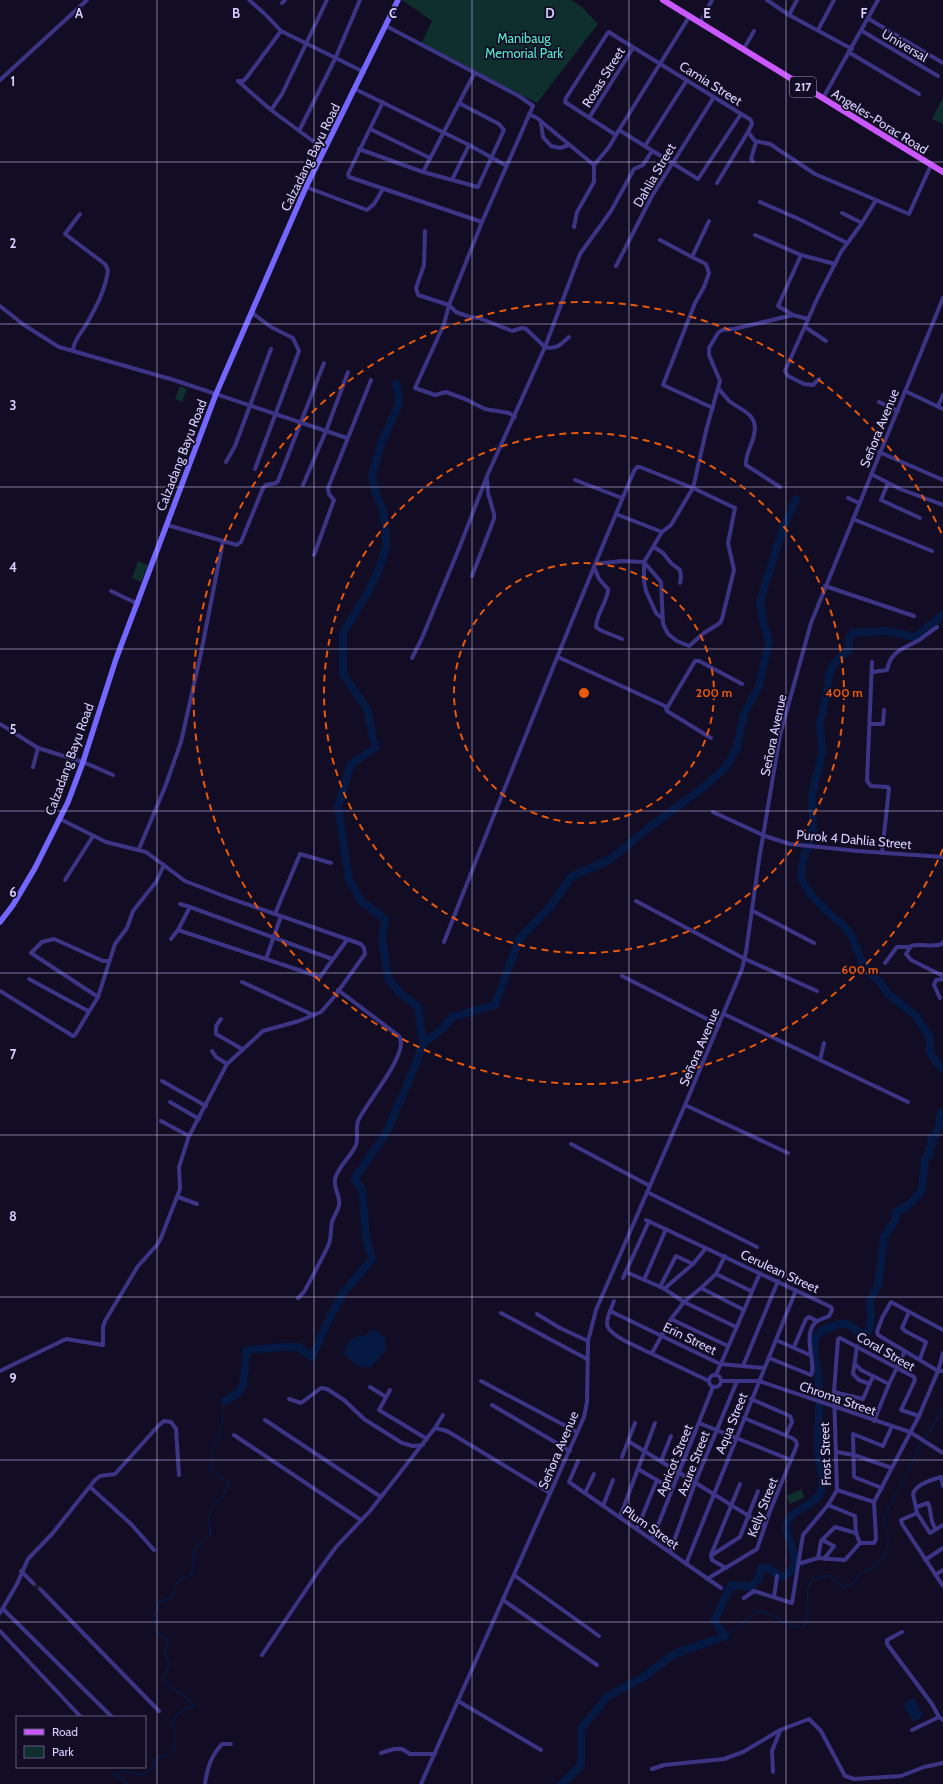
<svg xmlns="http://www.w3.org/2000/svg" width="943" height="1784" viewBox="0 0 943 1784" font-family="Cabin,sans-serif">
	<rect width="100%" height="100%" fill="#120d24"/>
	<g fill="#0f2e2e">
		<path d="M 402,0 L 571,0 L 582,7 L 598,24 L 537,103 L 421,44 L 432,21 Z"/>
		<path d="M 943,98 L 943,124 L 932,119 Z"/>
		<path d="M 180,386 L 187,389 L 182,402 L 175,399 Z"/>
		<path d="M 138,561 L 148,565 L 141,582 L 132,578 Z"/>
		<path d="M 801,1489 L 805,1497 L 790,1504 L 786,1496 Z"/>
	</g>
	<g fill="#061943">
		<path d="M 374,1330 L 385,1338 L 386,1350 L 371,1367 C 360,1370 350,1361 344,1354 L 344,1351 L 349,1341 L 358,1335 L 364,1337 L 369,1331 Z"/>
		<path d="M 914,1698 L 923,1716 L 913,1722 L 903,1704 Z"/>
	</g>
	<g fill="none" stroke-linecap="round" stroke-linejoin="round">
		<g stroke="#061943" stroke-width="1.5">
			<path d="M 725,1636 L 758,1611 L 769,1614 L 793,1627 L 801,1627 L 806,1624 L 808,1587 L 813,1579 L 830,1575 L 843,1588 L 853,1583 L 861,1573 L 874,1567 L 885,1554 L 888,1543 L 888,1534 L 884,1518 L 923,1441 L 943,1410"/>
			<path d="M 126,1784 L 124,1780 L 113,1775 L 124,1771 L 142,1775 L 154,1767 L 157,1757 L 166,1756 L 175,1749 L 175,1729 L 172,1722 L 181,1711 L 194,1706 C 189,1697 172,1688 163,1680 L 169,1664 L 165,1651 L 168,1639 L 157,1634 L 154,1616 L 160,1601 L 170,1599 L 178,1581 L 192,1574 C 193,1552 194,1548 211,1535 L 208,1518 L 214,1503 L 223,1496 L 229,1483 L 210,1470 L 213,1447 L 221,1431 L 225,1401"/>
		</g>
		<g stroke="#061943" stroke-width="8">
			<path d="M 396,384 L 399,396 L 399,404 L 382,441 L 372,475 L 374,488 L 383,511 L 386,531 L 386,547 L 380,566 L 368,592 L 343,633 L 343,674 L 367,709 L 375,748 L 351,764 L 338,806 L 349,880 L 362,902 L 385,919 L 382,938 L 388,979 L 400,993 L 418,1007 L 423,1044"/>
			<path d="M 943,615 L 915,637 L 886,631 L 853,633 L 849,638 L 849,650 L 835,662 L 829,674 L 827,692 L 820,722 L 822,753 L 812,796 L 813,830 L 808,849 L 805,851 L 802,866 L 801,878 L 807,888 L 811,895 L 834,918 L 842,924 L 851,935 L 865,969 L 879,981 L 889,995 L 915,1015 L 928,1034 L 930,1040 L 930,1052 C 934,1059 937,1064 943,1069"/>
			<path d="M 225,1401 L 238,1393 L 243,1385 L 247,1350 L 283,1347 L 298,1347 L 312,1357 L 326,1325 L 343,1293 L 372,1259 L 366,1238 L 362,1189 L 354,1179 L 385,1135 L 408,1083 L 423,1044 L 443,1028 L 452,1017 L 495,1005 L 519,939 L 550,907 L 571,877 L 609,860 L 651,826 L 705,786 L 725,768 L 737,748 L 743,716 L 759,686 L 769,641 L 763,622 L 760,601 L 783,528 L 796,499"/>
			<path d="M 725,1636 L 714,1620 L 720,1610 L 725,1597 L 731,1585 L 751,1587 L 759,1578 L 761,1568 L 768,1568 L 781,1577 C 811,1565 783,1542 787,1524 C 791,1507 817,1508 822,1488 C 824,1479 820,1467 819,1458 C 816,1431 822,1403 818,1376 C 817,1365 811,1347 816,1337 C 818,1331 828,1328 834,1326 C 846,1321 852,1325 860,1334 L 866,1333 L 869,1330 L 871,1320 L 870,1301 L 878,1285 L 884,1237 L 896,1219 L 895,1213 L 910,1204 L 922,1190 L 925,1158 L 930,1154 L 929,1149 L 932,1145 L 931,1138 L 935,1136 L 939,1126 L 941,1113 L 943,1112"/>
			<path d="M 562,1784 L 581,1765 L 581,1729 L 608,1696 L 642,1678 L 674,1654 L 725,1636"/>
		</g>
		<path stroke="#302a45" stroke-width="4" stroke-dasharray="4 2" stroke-linecap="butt" d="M 33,1583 L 41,1590"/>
		<g stroke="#3c3586" stroke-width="4">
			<path d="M 249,0 L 265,14 L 281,31 L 364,72"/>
			<path d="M 767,0 L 789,15 L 852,49"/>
			<path d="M 282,3 L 285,0"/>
			<path d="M 789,15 L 797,0"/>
			<path d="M 869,19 L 943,63"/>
			<path d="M 700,23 L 712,0"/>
			<path d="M 818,30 L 834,0"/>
			<path d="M 862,31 L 938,76"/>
			<path d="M 743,50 L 754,31"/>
			<path d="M 850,53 L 919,94"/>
			<path d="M 0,80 L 87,0"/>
			<path d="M 238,81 L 271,110 L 325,150"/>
			<path d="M 238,81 L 243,81 L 247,77 L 281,31"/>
			<path d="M 355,89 L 469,145 L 505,165"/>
			<path d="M 823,98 L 878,0"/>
			<path d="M 383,102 L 348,174 L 349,177 L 482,222 L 533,106 L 519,96 L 386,26"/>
			<path d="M 271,110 L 282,94 L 327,0"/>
			<path d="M 529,114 L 537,118 L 594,165 L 609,147 L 616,135"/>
			<path d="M 589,118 L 633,48"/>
			<path d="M 541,123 L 543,137 L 551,146 L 560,148 L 569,145"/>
			<path d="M 370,129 L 430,158"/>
			<path d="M 619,130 L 689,17"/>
			<path d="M 299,131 L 335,59 L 360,0"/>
			<path d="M 748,132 L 755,141 L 770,144 L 815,174 L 909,214 L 931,165"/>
			<path d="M 645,146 L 687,80"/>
			<path d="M 359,149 L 423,172 L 478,187 L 504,130 L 499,124 L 459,103"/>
			<path d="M 753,161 L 751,159 L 756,142"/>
			<path d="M 423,172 L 474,74"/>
			<path d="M 452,180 L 469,145"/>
			<path d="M 717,183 L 748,132 L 752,124 L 751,120 L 615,36 L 609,32 L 607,34 L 566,98 L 565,102 L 568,104 L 616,135 L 619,130 L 698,179 L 741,114"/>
			<path d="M 306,187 L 367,210 L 374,204 L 383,189"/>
			<path d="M 760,202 L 801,220 L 847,243"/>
			<path d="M 842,213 L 862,223"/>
			<path d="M 709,221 L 692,257 L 706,264 L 709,273 L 704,287 L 695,303 L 663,385 L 713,408"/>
			<path d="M 482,222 L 449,305 L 444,324 L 415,388 L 435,395 L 446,392 L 465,399 L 485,409 L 509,413 L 515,417"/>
			<path d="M 574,227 L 577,212 L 594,182 L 594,165"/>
			<path d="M 425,231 L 424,265 L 416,288 L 418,295 L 449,305 L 456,312 L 470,317 L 479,318 L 512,331 L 522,328 L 526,329 L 545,347 C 556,350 561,344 569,337"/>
			<path d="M 755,235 L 801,255 L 835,264"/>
			<path d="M 660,240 L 692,257"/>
			<path d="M 801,255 L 778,306 L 793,315 L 808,319"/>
			<path d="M 616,266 L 652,196 L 714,97"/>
			<path d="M 0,306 L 24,325 L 59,347 L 174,380 L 347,438"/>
			<path d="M 251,312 L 271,327 L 293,338 L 299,351 L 255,469"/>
			<path d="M 805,327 L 826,341"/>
			<path d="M 73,350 C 74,340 81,333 86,325 C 95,309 106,289 108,270 L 105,264 L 65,234 L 80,214"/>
			<path d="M 819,379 L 813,385 L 804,384 L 788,376 L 785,371 L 818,297 L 841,252 L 862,223 L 876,200"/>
			<path d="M 719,389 C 722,393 726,397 729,401 C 742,411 759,414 754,435 C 752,445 745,455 746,465 L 780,487"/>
			<path d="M 905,391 L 943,409"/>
			<path d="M 879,402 L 898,411"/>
			<path d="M 938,406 L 943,395"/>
			<path d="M 879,452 L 943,480"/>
			<path d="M 226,462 L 235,446 L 271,349"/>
			<path d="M 871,474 L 900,489 L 943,505"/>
			<path d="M 575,480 L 622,498"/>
			<path d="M 888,483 L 881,500 L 920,518"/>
			<path d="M 303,485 L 326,431 L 348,372"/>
			<path d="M 848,498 L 859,503"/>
			<path d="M 616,514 L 662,532"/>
			<path d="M 853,519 L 932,551"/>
			<path d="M 167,525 L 237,545 L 241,542 L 263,488 L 266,485 L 276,483 L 278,481 L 324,363"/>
			<path d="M 654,547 L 663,553 L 671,563 L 680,570 L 681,577 L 680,583"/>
			<path d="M 314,555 L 334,500 L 329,494 L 328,488 L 371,380"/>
			<path d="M 594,567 L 599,579 L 608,589 C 608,602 596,613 596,627 L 600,630 L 622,639"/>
			<path d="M 472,576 L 494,519 L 494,514 L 488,493 L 487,479"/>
			<path d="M 825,586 L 914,616"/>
			<path d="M 111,591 L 138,604"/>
			<path d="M 663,619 L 656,613 L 646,591 L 644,581 L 644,562 L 662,532 L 671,525 L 693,488 L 707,427 L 720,381 L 709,355 L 709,348 L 718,333 L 722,330 L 734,329 L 793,315"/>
			<path d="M 558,657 L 665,706 L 667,711 L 711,738"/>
			<path d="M 412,658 L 422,638 L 460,546 L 487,476 L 545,347 L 580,254 L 611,211 L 634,169 L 643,165 L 652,151"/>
			<path d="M 872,662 L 867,781 L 871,786 L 888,787 L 889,789 L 882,853"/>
			<path d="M 873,672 L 887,670 C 891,650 904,649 919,640 C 925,636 931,631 937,627"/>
			<path d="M 667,708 L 695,661 L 699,661 L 742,684"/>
			<path d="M 0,724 L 38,748 L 83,762 L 113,775"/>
			<path d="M 870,724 L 883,724 L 884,710"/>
			<path d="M 33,767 L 38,748"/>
			<path d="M 713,812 L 765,836 L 790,844 L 858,851 L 943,857"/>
			<path d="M 139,849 L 165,787 L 181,742 L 201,653 L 223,541"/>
			<path d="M 65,880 L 93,836"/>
			<path d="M 636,901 L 745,959 L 817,991"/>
			<path d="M 180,904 L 190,907"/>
			<path d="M 753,911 L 814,943"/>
			<path d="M 275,914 L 300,854 L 331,863"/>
			<path d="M 171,939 L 178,930"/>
			<path d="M 444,942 C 506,784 568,627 634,471 L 637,467 L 640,467 L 693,488 L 735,508 L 728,543 L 734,570 L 722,619 L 720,623 L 704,633 L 689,646 L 677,641 L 668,634 L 663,624 L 661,582 L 644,562 L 622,561 L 595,564"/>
			<path d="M 943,942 L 942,944 C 931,948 922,943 911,946 L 906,954 L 911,960 L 943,976"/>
			<path d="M 266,959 L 281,916"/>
			<path d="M 332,959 L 190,907 L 178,930 L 320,977 L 347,940"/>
			<path d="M 885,963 L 897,947 L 909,947"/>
			<path d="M 622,976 L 719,1025"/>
			<path d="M 29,979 L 88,1011"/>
			<path d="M 242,982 L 313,1015"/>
			<path d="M 0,991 L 73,1036 L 75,1035 L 98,997 L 115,944 L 127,928 L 133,911 L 156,882 L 164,865"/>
			<path d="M 98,997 L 31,953 L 42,942 L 54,939 L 103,961 L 109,961"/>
			<path d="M 940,998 L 934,985 L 936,980 L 943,979"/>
			<path d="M 724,1014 L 908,1102"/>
			<path d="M 221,1019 L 216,1026 L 216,1034 L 242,1049"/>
			<path d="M 212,1051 L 216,1057 L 227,1064"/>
			<path d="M 820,1060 L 824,1043"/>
			<path d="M 162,1081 L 206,1106"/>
			<path d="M 170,1102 L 199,1119"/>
			<path d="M 685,1105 L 788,1153"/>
			<path d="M 161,1121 L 189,1136"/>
			<path d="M 571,1144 L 650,1186"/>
			<path d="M 647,1192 L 757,1247"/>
			<path d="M 178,1197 L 197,1204"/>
			<path d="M 646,1220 L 831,1307 L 832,1310 L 829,1316 C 824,1319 818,1319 815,1323 C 802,1336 817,1365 811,1375 L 769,1358"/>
			<path d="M 626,1272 L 663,1288 L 684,1302 L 736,1327"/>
			<path d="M 716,1274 L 751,1291"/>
			<path d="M 623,1278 L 649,1221"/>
			<path d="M 644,1280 L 666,1229"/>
			<path d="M 660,1287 L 676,1256 L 693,1264"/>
			<path d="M 701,1288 L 744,1310"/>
			<path d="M 664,1289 L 693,1264 L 706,1248"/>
			<path d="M 298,1298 L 304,1292 C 312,1277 321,1261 328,1246 C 332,1238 330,1230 332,1222 C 334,1216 338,1211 339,1205 C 341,1196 333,1189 335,1179 C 338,1166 351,1157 356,1145 C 359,1138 355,1129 358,1121 C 365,1104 411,1052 399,1036 L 338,990"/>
			<path d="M 614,1301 C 605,1325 601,1327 625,1341 L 709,1381"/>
			<path d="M 610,1311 L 720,1364 L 764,1368"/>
			<path d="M 909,1312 L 902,1328 L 905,1331 L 926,1342 L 920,1359"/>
			<path d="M 501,1313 L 587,1359"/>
			<path d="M 537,1314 L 560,1328 L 588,1341"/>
			<path d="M 671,1319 L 728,1346"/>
			<path d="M 943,1330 L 891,1302 L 882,1318 L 877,1332 L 878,1335 L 938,1371 L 943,1371"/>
			<path d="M 776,1340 L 810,1355"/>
			<path d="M 857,1346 L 853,1374 L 859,1380 L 870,1384"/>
			<path d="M 794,1347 L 806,1319 L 809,1317 L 817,1321"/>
			<path d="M 652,1353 L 671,1319 L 684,1302 L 701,1288 L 716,1274 L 725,1256"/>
			<path d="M 855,1364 L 861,1370 L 889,1384"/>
			<path d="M 743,1366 L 778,1281"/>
			<path d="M 0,1371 L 66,1339 L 103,1345 L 103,1327 L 105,1321 L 138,1266 L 157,1245 L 161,1238 L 180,1189 L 179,1167 L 189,1136 L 227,1064 L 263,1031 L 299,1021 L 321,1012 L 334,997 L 365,954 L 364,948 L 361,944 L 229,898 L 185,881 L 146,852 L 106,842 L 60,819"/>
			<circle cx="715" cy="1381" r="6"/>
			<path d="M 716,1375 L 760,1273"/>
			<path d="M 481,1381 L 577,1432"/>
			<path d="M 721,1381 L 759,1381 L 910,1432 L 943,1453"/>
			<path d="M 370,1387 L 386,1397"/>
			<path d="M 390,1390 L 379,1410 L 427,1439"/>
			<path d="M 834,1392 L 838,1339 L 840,1338 L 914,1377 L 915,1380 L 901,1410 L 919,1416"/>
			<path d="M 289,1399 L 301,1403 L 321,1388 L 327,1389 L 344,1400 L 364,1419 L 402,1443 L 413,1446 L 423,1445"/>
			<path d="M 751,1399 L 790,1416 L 792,1422 L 786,1435"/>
			<path d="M 492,1405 L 570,1451"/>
			<path d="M 265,1420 L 381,1497"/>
			<path d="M 874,1421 L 889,1384 L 905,1351"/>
			<path d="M 699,1423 L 791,1460"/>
			<path d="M 435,1428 L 443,1415"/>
			<path d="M 234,1435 L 361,1520"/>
			<path d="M 628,1441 L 765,1526"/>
			<path d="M 837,1452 L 854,1455 L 892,1468"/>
			<path d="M 622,1457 L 635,1423"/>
			<path d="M 578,1461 L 569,1482 L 721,1588"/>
			<path d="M 661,1461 L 671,1436"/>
			<path d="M 638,1469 L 672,1489"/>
			<path d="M 943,1486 L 941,1477 C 932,1480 916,1484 913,1494 L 917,1513 L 930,1533 L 943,1525"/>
			<path d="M 90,1487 L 131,1524 L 154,1550"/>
			<path d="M 882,1488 L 854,1477 L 853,1434 L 883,1446 L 892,1426"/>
			<path d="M 837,1490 L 874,1502"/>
			<path d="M 585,1493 L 594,1474"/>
			<path d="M 828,1505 L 855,1516 L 856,1533 L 860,1543"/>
			<path d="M 603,1506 L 613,1480"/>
			<path d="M 916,1507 L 928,1503 C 932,1511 929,1521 936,1529"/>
			<path d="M 917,1513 L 901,1520 L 902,1524 L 943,1586"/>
			<path d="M 620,1517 L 655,1423"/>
			<path d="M 637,1529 L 657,1480"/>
			<path d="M 652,1540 L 713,1387"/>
			<path d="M 822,1540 L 834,1546 L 824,1559"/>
			<path d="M 670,1552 L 695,1483 L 737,1381"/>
			<path d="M 712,1555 L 740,1537 L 758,1491"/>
			<path d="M 818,1558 L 821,1541 L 835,1527 L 856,1533"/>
			<path d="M 925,1560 L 943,1548"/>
			<path d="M 686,1564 L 796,1290"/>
			<path d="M 798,1564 L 818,1558 L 845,1560 L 860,1543 L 874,1543 L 876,1539 L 874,1502 L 919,1416 L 938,1371 L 943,1353"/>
			<path d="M 726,1568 L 712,1560 L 711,1555 L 740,1484"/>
			<path d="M 21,1571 L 33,1583"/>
			<path d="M 514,1575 L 599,1636"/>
			<path d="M 935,1575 L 943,1570"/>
			<path d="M 707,1579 L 757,1549 L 770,1511 L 797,1445 L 796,1441 L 792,1438 L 744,1418"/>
			<path d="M 41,1590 L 159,1711"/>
			<path d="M 774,1597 L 777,1576"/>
			<path d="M 744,1598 L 754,1591 L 792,1603 L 803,1535 L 828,1505 L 837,1490 L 834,1392 L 863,1399 L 873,1376"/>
			<path d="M 503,1600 L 597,1665"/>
			<path d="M 3,1609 L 112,1717"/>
			<path d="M 0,1613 L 17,1584 L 28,1559 L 52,1534 L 95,1480 L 100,1476 L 115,1474 L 159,1425 L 164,1421 L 171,1422 L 176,1429 L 179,1475"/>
			<path d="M 0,1631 L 81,1717"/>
			<path d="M 902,1632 L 887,1640 L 887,1644 L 932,1704 L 939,1717"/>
			<path d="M 262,1655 L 320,1569 L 336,1547 L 370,1511 L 435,1428 L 447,1431 L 550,1493"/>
			<path d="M 458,1701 L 541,1750"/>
			<path d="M 912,1730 L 939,1717 L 943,1720"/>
			<path d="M 381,1753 L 394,1749 L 402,1749 L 410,1754 L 435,1754"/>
			<path d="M 652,1769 L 664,1765 L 724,1759 L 743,1752 L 780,1730 L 809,1719 L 821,1731 L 845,1776 L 854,1779 L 901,1776 L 924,1767 L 943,1763"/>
			<path d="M 773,1772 L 772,1751 L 780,1731"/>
			<path d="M 205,1784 C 207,1768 211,1756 222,1744 L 231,1744"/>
			<path d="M 421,1784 L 584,1417 L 587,1402 L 588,1341 L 596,1310 L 685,1105 L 742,969 L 746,952 L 759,860 L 780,735 L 811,623 L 943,298"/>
		</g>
		<path stroke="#7367ff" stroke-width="5.5" d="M 0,922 L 13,905 L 35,868 L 68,802 L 83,762 L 116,659 L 216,394 L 306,187 L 398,0"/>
		<path stroke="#ca57ff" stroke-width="6" d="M 663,0 L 943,172"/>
	</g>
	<path fill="none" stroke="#d8d0ff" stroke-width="1" stroke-opacity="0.55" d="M 157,0 L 157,1784M 314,0 L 314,1784M 472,0 L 472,1784M 629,0 L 629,1784M 786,0 L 786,1784M 0,162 L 943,162M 0,324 L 943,324M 0,487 L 943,487M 0,649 L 943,649M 0,811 L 943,811M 0,973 L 943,973M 0,1135 L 943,1135M 0,1297 L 943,1297M 0,1460 L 943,1460M 0,1622 L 943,1622"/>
	<g fill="none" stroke="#e8590c" stroke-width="2" stroke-dasharray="7 5">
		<circle cx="584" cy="693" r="130"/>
		<circle cx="584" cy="693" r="260"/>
		<path d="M943 849A391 391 0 1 1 943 537"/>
	</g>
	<g text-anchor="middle" stroke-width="3.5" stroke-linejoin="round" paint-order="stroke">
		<rect fill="#120d24" stroke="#9d96bd" stroke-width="1" x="790" y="77" width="26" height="20" rx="3"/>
		<g font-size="12" font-weight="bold" fill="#d8d0ff">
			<text x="803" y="91">217</text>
		</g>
		<g font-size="13" fill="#54e7cb" stroke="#120d24">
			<text x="524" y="43">Manibaug<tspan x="524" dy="15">Memorial Park</tspan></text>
		</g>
		<g font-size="13" fill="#d8d0ff" stroke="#120d24">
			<text transform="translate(905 45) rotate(31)" y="5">Universal</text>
			<text transform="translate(603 77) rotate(-58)" y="5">Rosas Street</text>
			<text transform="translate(711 83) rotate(32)" y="5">Camia Street</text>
			<text transform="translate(880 121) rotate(32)" y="5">Angeles-Porac Road</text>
			<text transform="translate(310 157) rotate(-64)" y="5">Calzadang Bayu Road</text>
			<text transform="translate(654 175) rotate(-60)" y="5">Dahlia Street</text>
			<text transform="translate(879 428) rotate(-68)" y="5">Señora Avenue</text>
			<text transform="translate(181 455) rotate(-69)" y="5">Calzadang Bayu Road</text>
			<text transform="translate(773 735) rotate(-78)" y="5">Señora Avenue</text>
			<text transform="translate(69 759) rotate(-70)" y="5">Calzadang Bayu Road</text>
			<text transform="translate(854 839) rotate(5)" y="5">Purok 4 Dahlia Street</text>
			<text transform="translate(699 1047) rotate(-67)" y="5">Señora Avenue</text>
			<text transform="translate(780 1271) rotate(25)" y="5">Cerulean Street</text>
			<text transform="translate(690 1338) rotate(26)" y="5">Erin Street</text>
			<text transform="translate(886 1351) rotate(30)" y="5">Coral Street</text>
			<text transform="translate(838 1398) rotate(19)" y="5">Chroma Street</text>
			<text transform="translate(731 1423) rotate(-68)" y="5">Aqua Street</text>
			<text transform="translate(558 1450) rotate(-67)" y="5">Señora Avenue</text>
			<text transform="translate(825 1454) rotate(-92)" y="5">Frost Street</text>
			<text transform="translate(674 1460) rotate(-68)" y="5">Apricot Street</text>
			<text transform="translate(693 1463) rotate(-69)" y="5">Azure Street</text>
			<text transform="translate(762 1507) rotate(-69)" y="5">Kelly Street</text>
			<text transform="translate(651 1527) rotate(35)" y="5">Plum Street</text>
		</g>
	</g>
	<g font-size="13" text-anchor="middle" font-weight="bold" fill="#d8d0ff" stroke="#120d24" stroke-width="3.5" stroke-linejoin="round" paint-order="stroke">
		<text x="79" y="18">A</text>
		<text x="236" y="18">B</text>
		<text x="393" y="18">C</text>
		<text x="550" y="18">D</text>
		<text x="707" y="18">E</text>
		<text x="864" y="18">F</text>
		<text x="13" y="86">1</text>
		<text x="13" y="248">2</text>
		<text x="13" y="410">3</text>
		<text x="13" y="572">4</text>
		<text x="13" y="734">5</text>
		<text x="13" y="897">6</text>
		<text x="13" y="1059">7</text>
		<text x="13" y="1221">8</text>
		<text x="13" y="1383">9</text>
	</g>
	<circle cx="584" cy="693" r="6" fill="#e8590c" stroke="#120d24" stroke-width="2"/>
	<g font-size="12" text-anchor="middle" font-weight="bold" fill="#e8590c" stroke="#120d24" stroke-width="3.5" stroke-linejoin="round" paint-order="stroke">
		<text x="714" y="697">200 m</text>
		<text x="844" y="697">400 m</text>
		<text x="860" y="974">600 m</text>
	</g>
	<rect x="16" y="1716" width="130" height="52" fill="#120d24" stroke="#615b7c"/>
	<rect x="24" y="1729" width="20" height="6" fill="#ca57ff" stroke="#615b7c"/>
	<text x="52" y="1736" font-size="12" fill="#d8d0ff">Road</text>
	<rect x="24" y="1746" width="20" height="12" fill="#0f2e2e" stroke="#615b7c"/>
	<text x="52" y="1756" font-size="12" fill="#d8d0ff">Park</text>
</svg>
